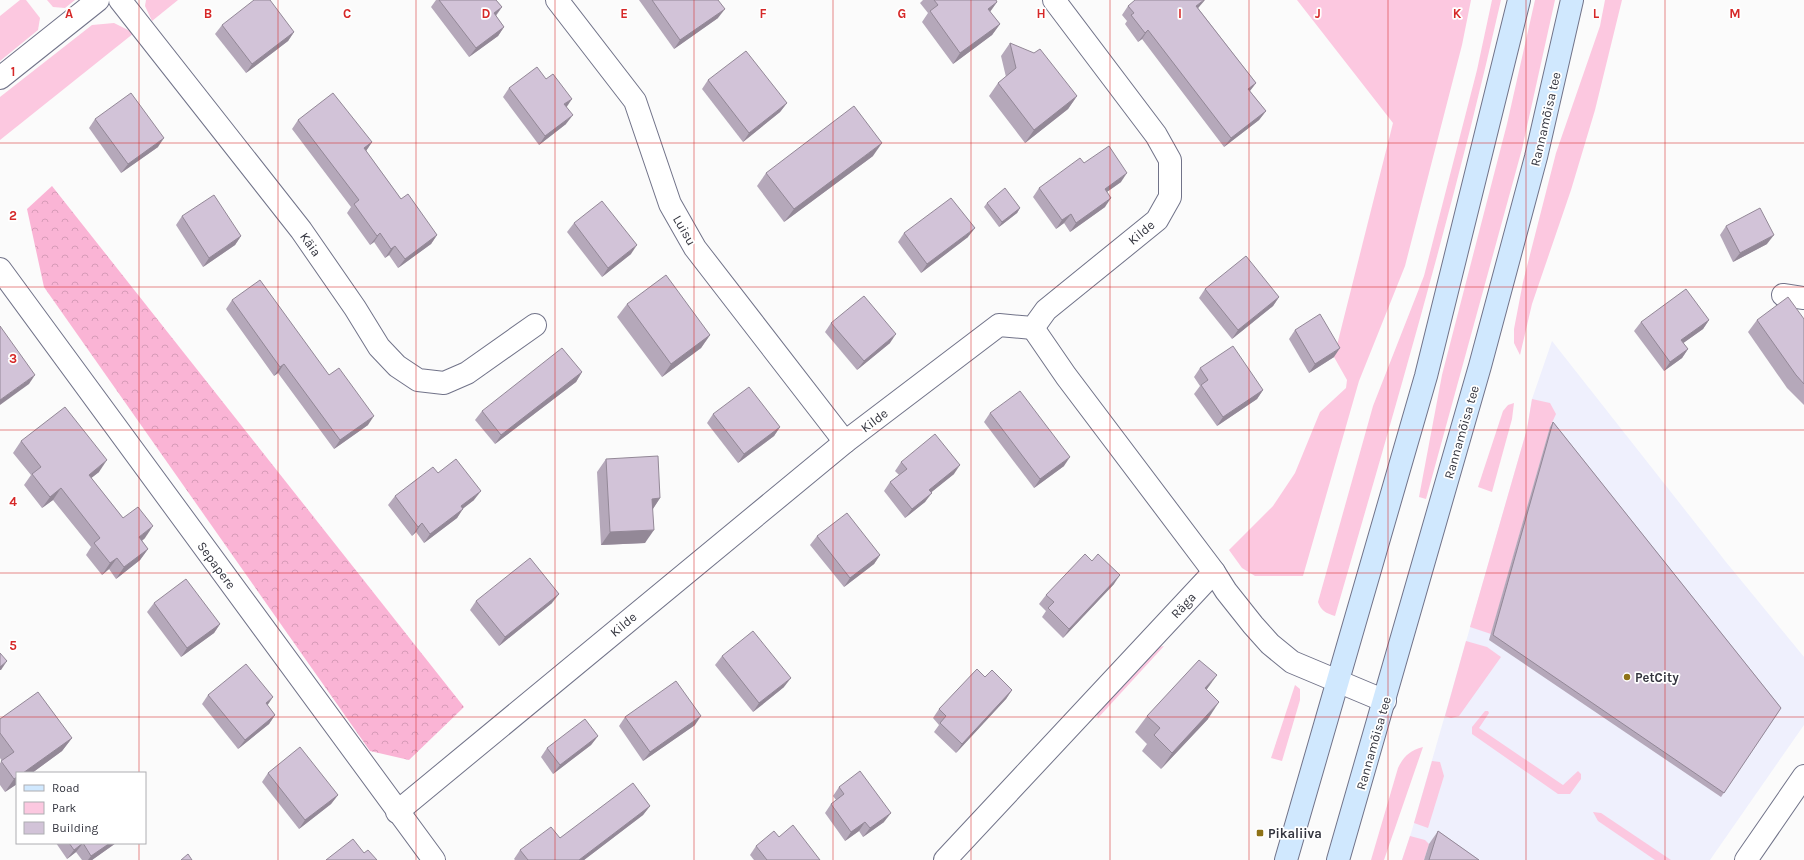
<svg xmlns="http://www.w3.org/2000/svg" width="1804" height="860" viewBox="0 0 1804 860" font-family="Karla,sans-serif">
	<defs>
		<pattern id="forest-crowns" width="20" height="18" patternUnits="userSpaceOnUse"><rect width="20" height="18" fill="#fab4d5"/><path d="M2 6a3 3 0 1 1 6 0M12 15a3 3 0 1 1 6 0" fill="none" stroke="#d79bb8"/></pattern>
	</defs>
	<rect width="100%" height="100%" fill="#fbfbfb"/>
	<path fill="#eff0fd" d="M 1552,341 L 1726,562 L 1804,657 L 1804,725 L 1710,860 L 1402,860 L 1412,830 L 1527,429 L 1532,399 Z"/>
	<g fill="#fcc8e0">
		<path d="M 20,0 L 26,0 L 40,18 L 38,30 L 0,61 L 0,16 Z"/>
		<path d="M 47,0 L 75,0 L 65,8 L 53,7 Z"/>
		<path d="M 146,0 L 178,0 L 152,21 L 145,6 Z"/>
		<path d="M 1297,0 L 1471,0 L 1462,45 L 1405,266 L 1359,381 L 1303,576 L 1255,576 L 1242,568 L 1229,550 L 1273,506 L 1295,473 L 1320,412 L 1346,388 L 1347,380 L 1334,357 L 1393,123 Z"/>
		<path d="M 1492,0 L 1501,0 C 1454,208 1394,412 1335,616 C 1326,613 1321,611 1318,602 L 1373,406 L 1424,276 L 1477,70 Z"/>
		<path d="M 1535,0 L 1555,0 L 1522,149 L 1426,499 L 1419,497 L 1442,375 L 1507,124 Z"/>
		<path d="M 1605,0 L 1622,0 L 1595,110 L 1571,190 L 1532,304 L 1520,355 L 1514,343 L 1514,329 L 1523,282 L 1556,153 L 1600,26 Z"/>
		<path d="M 114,23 L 134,33 L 0,140 L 0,97 L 92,25 Z"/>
		<path d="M 1532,399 L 1550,403 L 1556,414 L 1550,427 L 1491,634 L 1470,627 L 1527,429 Z"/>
		<path d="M 1514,403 L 1512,419 L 1492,492 L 1478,487 L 1503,411 L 1508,405 Z"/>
		<path d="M 1466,641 L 1487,647 L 1501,657 L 1459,716 L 1451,718 L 1445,716 Z"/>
		<path d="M 1164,646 L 1098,718 L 1096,712 L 1154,648 Z"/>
		<path d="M 1295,685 L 1300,689 L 1300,700 L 1282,761 L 1271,758 Z"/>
		<path d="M 1485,711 L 1488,711 L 1489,713 L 1479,728 L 1563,785 L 1578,771 L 1581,774 L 1581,779 L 1570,794 L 1558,794 L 1472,734 L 1472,727 Z"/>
		<path d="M 1423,747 L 1384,860 L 1371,860 L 1398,768 C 1404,756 1409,751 1423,747 Z"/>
		<path d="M 1432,761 L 1440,762 L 1444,776 L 1428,828 L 1414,823 Z"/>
		<path d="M 1593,812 L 1601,813 L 1671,860 L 1655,860 L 1598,821 Z"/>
		<path d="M 1410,836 L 1425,840 L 1429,844 L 1424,860 L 1402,860 Z"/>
	</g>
	<path fill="url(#forest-crowns)" d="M 52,186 L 464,707 L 409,760 L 370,751 L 44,287 L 27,209 Z"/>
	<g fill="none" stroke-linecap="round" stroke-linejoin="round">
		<defs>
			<g id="minor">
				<path d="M 120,0 L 301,230 L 355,308 L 379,347 L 397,366 L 418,380 L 444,383 L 467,373 L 535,325"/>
				<path d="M 557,0 L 635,101 L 670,204 L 695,248 L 845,442"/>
				<path d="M 0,78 L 98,0"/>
				<path d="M 0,269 L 434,860"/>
				<path d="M 1783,295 L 1804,298"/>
				<path d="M 1033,328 L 1066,376 L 1214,572 L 1226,591 L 1253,625 L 1270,644 L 1292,662 L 1385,701"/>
				<path d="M 397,812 L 845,442 L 999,325 L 1033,328 L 1046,310 L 1157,220 L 1170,197 L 1170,160 L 1156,135 L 1054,0"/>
				<path d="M 945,860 L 1214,572"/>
			</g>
			<path id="tertiary" d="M 1746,860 L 1804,776"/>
			<g id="secondary">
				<path d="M 1286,860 L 1426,376 L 1519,0"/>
				<path d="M 1338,860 L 1480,366 L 1536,157 L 1572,0"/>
			</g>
		</defs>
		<use href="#minor" stroke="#717389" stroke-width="24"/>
		<use href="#tertiary" stroke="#717389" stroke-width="24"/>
		<use href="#secondary" stroke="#717389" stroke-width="24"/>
		<use href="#minor" stroke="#fff" stroke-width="22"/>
		<use href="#tertiary" stroke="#fff" stroke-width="22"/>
		<use href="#secondary" stroke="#d0e8fe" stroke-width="22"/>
	</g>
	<g fill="#b5a8ba">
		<path d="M 436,0 L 496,0 L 502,7 L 496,16 L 504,27 L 498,36 L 469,57 L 431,7 Z"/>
		<path d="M 639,0 L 718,0 L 718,18 L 674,49 Z"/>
		<path d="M 923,0 L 996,0 L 997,2 L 990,12 L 1000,24 L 992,35 L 953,64 L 922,22 L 928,13 L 920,3 Z"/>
		<path d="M 1128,6 L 1199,7 L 1198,8 L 1256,83 L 1250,91 L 1266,111 L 1259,120 L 1224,147 L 1142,39 L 1138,42 L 1125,24 L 1127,21 L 1122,15 Z"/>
		<path d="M 222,25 L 294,32 L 288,41 L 246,73 L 215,34 Z"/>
		<path d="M 1010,43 L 1077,96 L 1068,109 L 1025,143 L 989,96 L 998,83 L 1006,77 L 1001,56 Z"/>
		<path d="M 546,79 L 566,107 L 566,124 L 539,145 L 503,97 L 509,88 Z"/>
		<path d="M 708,80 L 787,103 L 780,112 L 743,142 L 702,89 Z"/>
		<path d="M 95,119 L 158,147 L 121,173 L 89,128 Z"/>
		<path d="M 298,120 L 372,142 L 366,151 L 401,199 L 437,235 L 431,244 L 398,268 L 389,255 L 385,258 L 374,242 L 370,245 L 347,213 L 351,207 L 292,129 Z"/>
		<path d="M 873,156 L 784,222 L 757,186 L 766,173 Z"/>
		<path d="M 1084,163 L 1121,182 L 1107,192 L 1105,207 L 1070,232 L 1064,223 L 1056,229 L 1033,197 L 1039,188 Z"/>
		<path d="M 987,203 L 1020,208 L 1017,213 L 999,227 L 984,207 Z"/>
		<path d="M 182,216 L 241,236 L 235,245 L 203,267 L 176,225 Z"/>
		<path d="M 574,223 L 631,254 L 602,277 L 567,232 Z"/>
		<path d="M 1726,226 L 1767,244 L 1733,262 L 1720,235 Z"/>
		<path d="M 904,233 L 968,237 L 921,273 L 898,242 Z"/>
		<path d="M 1205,289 L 1279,297 L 1273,306 L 1232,339 L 1199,298 Z"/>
		<path d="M 232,300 L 329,375 L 368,425 L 334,449 L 278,373 L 274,376 L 226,309 Z"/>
		<path d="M 627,304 L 710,335 L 701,348 L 662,377 L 617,317 Z"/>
		<path d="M 1804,319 L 1804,405 L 1787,388 L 1748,332 L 1757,320 Z"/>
		<path d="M 1709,320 L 1703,329 L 1683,343 L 1688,349 L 1682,358 L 1664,371 L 1634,331 L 1641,322 Z"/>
		<path d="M 831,323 L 890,343 L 857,370 L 825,332 Z"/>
		<path d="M 1295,330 L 1334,357 L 1309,373 L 1289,339 Z"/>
		<path d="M 1200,368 L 1263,390 L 1257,399 L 1217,426 L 1194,394 L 1200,386 L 1194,377 Z"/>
		<path d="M 582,372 L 576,382 L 495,444 L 475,420 L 482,411 Z"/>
		<path d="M 990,413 L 1064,466 L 1034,488 L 984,422 Z"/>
		<path d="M 713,414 L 780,427 L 774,436 L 738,463 L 707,423 Z"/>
		<path d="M 1553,422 L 1781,708 L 1721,797 L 1489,640 L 1550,427 Z"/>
		<path d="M 21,441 L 99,472 L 91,478 L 123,518 L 145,538 L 142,541 L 148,549 L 140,560 L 116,579 L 109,569 L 102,575 L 86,555 L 91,547 L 53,500 L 42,508 L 24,485 L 31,475 L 13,453 Z"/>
		<path d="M 606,459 L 660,498 L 652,510 L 645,543 L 601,545 L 597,472 Z"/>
		<path d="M 901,462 L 954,474 L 931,492 L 925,502 L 905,518 L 884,491 L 890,482 L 899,475 L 895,471 Z"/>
		<path d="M 438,473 L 474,500 L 463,508 L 457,518 L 424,543 L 416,532 L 412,536 L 388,505 L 395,496 Z"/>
		<path d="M 817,536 L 880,555 L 874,564 L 844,587 L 810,545 Z"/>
		<path d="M 1114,584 L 1063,638 L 1042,617 L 1046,611 L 1039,604 L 1046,595 Z"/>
		<path d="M 476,601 L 552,603 L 499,646 L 470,610 Z"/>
		<path d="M 154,603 L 220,624 L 214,633 L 181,657 L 147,612 Z"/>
		<path d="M 722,656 L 784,687 L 753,712 L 715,665 Z"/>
		<path d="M 985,677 L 1012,690 L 1006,699 L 956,753 L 934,732 L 939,725 L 933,718 L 939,709 Z"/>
		<path d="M 1206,690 L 1208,719 L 1161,769 L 1142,751 L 1147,744 L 1135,732 L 1147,716 Z"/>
		<path d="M 208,695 L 268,706 L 275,715 L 269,724 L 238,749 L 202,704 Z"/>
		<path d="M 625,717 L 695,725 L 643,761 L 619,726 Z"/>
		<path d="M 0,719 L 72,738 L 62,751 L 32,773 L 17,773 L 17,784 L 5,792 L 0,785 L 0,763 L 2,761 L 0,758 Z"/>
		<path d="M 598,736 L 591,745 L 553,774 L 541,757 L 547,748 Z"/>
		<path d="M 268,773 L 338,795 L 331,804 L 299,829 L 262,782 Z"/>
		<path d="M 839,787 L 884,822 L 863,837 L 859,831 L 845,841 L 825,813 L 831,804 L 836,800 L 833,796 Z"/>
		<path d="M 650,806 L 643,815 L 584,860 L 515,860 L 514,859 L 520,850 L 560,838 Z"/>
		<path d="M 1438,831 L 1479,860 L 1424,860 L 1429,844 Z"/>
		<path d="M 779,837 L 820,860 L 754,860 L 750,855 L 756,846 Z"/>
		<path d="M 56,843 L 116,843 L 92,860 L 82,860 L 76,852 L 67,859 Z"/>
	</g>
	<g fill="#938897">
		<path d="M 1204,0 L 1205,0 L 1199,7 L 1190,15 L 1196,6 Z"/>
		<path d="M 997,2 L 989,13 L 988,9 Z"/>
		<path d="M 502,7 L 495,16 L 494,13 Z"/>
		<path d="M 725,9 L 718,18 L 674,49 L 680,40 Z"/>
		<path d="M 1000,24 L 992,35 L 953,64 L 960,53 Z"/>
		<path d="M 504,27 L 498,36 L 469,57 L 476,48 Z"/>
		<path d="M 1148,30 L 1142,39 L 1138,42 L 1145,33 Z"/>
		<path d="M 294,32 L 288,41 L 246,73 L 252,64 Z"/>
		<path d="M 1256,83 L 1249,92 L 1248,89 Z"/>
		<path d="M 1077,96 L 1068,109 L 1025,143 L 1034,130 Z"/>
		<path d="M 572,99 L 566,108 L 564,104 Z"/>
		<path d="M 787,103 L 780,112 L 743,142 L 749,133 Z"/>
		<path d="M 1266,111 L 1259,120 L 1224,147 L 1231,138 Z"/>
		<path d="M 573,115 L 566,124 L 539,145 L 545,136 Z"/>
		<path d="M 164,138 L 158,147 L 121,173 L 128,164 Z"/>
		<path d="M 372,142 L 366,151 L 364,148 Z"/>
		<path d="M 882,143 L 873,156 L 784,222 L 794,209 Z"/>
		<path d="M 1127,173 L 1121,182 L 1098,198 L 1105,189 Z"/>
		<path d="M 1111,198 L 1105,207 L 1070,232 L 1076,223 Z"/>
		<path d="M 1020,208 L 1017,213 L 999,227 L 1002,222 Z"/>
		<path d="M 1071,214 L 1064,223 L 1056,229 L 1062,220 Z"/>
		<path d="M 975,228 L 968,237 L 921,273 L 927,264 Z"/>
		<path d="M 380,233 L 374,242 L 370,245 L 377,236 Z"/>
		<path d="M 437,235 L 431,244 L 398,268 L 405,259 Z"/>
		<path d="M 1774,235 L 1767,244 L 1733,262 L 1740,253 Z"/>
		<path d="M 241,236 L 235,245 L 203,267 L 209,258 Z"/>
		<path d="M 637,245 L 631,254 L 602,277 L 608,268 Z"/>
		<path d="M 395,246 L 389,255 L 385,258 L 391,249 Z"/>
		<path d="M 1279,297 L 1273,306 L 1232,339 L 1238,330 Z"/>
		<path d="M 1709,320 L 1703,329 L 1675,349 L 1681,340 Z"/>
		<path d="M 896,334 L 890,343 L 857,370 L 864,361 Z"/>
		<path d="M 710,335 L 701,348 L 662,377 L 671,364 Z"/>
		<path d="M 1340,348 L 1334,357 L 1309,373 L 1315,364 Z"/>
		<path d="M 1688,349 L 1682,358 L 1664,371 L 1670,362 Z"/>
		<path d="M 284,364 L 278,373 L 274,376 L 280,367 Z"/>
		<path d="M 582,372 L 576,382 L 495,444 L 501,435 Z"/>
		<path d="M 35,375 L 29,384 L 0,405 L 0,400 Z"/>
		<path d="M 1263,390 L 1257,399 L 1217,426 L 1223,417 Z"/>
		<path d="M 374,416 L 368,425 L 334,449 L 340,440 Z"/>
		<path d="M 780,427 L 774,436 L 738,463 L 744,454 Z"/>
		<path d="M 1070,457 L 1064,466 L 1034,488 L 1040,479 Z"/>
		<path d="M 107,460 L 99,472 L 81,486 L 89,475 Z"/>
		<path d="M 960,465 L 954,474 L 923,499 L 929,490 Z"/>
		<path d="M 61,488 L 53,500 L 42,508 L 50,497 Z"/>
		<path d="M 481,491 L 474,500 L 455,515 L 461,506 Z"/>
		<path d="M 932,493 L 925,502 L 905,518 L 912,509 Z"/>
		<path d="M 660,498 L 651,512 L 652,499 Z"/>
		<path d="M 463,509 L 457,518 L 424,543 L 430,534 Z"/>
		<path d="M 422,523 L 416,532 L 412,536 L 418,527 Z"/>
		<path d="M 153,526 L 145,538 L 131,549 L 139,537 Z"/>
		<path d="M 654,530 L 645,543 L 601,545 L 610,532 Z"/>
		<path d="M 148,549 L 140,560 L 116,579 L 124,567 Z"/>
		<path d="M 880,555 L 874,564 L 844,587 L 850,578 Z"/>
		<path d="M 117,558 L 109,569 L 102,575 L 110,563 Z"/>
		<path d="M 1120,575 L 1114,584 L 1063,638 L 1069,629 Z"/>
		<path d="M 559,594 L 552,603 L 499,646 L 505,637 Z"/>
		<path d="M 220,624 L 214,633 L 181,657 L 187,648 Z"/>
		<path d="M 7,661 L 1,670 L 0,670 L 0,667 Z"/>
		<path d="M 1217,675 L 1205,692 L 1205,688 Z"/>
		<path d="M 791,678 L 784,687 L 753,712 L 759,703 Z"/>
		<path d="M 1012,690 L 1006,699 L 956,753 L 962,744 Z"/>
		<path d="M 273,697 L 267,706 L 266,703 Z"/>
		<path d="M 1219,702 L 1208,719 L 1161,769 L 1172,753 Z"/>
		<path d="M 275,715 L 269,724 L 238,749 L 245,740 Z"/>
		<path d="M 701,716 L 695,725 L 643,761 L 650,752 Z"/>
		<path d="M 598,736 L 591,745 L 553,774 L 560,765 Z"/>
		<path d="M 72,738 L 62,751 L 32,773 L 23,773 Z"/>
		<path d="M 17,777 L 17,784 L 5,792 L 14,779 Z"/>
		<path d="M 338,795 L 331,804 L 299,829 L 305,820 Z"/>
		<path d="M 650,806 L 643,815 L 584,860 L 579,860 Z"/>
		<path d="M 891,813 L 884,822 L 863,837 L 870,828 Z"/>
		<path d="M 865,822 L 859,831 L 845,841 L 851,832 Z"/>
		<path d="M 83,843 L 76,852 L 67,859 L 74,850 Z"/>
		<path d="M 110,843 L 116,843 L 92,860 L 88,860 L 91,856 Z"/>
	</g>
	<g fill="#d2c3d8" stroke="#938897">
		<path d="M 254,0 L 270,0 L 294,32 L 252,64 L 222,25 Z"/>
		<path d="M 439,0 L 496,0 L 502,7 L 494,13 L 504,27 L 476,48 Z"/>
		<path d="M 652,0 L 718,0 L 725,9 L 680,40 Z"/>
		<path d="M 934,0 L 996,0 L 997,2 L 988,9 L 1000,24 L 960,53 L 930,11 L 938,5 Z"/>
		<path d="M 1135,0 L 1204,0 L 1196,6 L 1256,83 L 1248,89 L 1266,111 L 1231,138 L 1148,30 L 1145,33 L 1131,15 L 1134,13 L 1128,6 Z"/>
		<path d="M 1010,43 L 1034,53 L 1040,49 L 1077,96 L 1034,130 L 998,83 L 1016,68 Z"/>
		<path d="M 746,51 L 787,103 L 749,133 L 708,80 Z"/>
		<path d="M 537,67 L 546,79 L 553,74 L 572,99 L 564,104 L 573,115 L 545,136 L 509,88 Z"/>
		<path d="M 131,93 L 164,138 L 128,164 L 95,119 Z"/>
		<path d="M 333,93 L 372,142 L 364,148 L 401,199 L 408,194 L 437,235 L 405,259 L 395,246 L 391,249 L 380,233 L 377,236 L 354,204 L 359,200 L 298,120 Z"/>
		<path d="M 854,106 L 882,143 L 794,209 L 766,173 Z"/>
		<path d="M 1109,146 L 1127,173 L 1105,189 L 1111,198 L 1076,223 L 1071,214 L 1062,220 L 1039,188 L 1080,158 L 1084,163 Z"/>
		<path d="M 1005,188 L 1020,208 L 1002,222 L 987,203 Z"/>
		<path d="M 214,195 L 241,236 L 209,258 L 182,216 Z"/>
		<path d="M 951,198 L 975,228 L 927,264 L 904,233 Z"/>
		<path d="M 602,201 L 637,245 L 608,268 L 574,223 Z"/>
		<path d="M 1760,208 L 1774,235 L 1740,253 L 1726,226 Z"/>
		<path d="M 1246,256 L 1279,297 L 1238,330 L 1205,289 Z"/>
		<path d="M 666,275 L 710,335 L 671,364 L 627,304 Z"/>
		<path d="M 260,280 L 329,375 L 339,368 L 374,416 L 340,440 L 284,364 L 280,367 L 232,300 Z"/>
		<path d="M 1686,289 L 1709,320 L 1681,340 L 1688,349 L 1670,362 L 1641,322 Z"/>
		<path d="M 864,296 L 896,334 L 864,361 L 831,323 Z"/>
		<path d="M 1788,297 L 1804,319 L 1804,384 L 1796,375 L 1757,320 Z"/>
		<path d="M 1320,314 L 1340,348 L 1315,364 L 1295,330 Z"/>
		<path d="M 0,326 L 35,375 L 0,400 Z"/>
		<path d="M 1233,346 L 1263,390 L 1223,417 L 1201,385 L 1208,380 L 1200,368 Z"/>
		<path d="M 562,348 L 582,372 L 501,435 L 482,411 Z"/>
		<path d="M 749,387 L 780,427 L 744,454 L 713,414 Z"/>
		<path d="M 1020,391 L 1070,457 L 1040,479 L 990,413 Z"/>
		<path d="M 65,407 L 107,460 L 89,475 L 123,518 L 138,507 L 153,526 L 139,537 L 148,549 L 124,567 L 117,558 L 110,563 L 94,543 L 100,538 L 61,488 L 50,497 L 32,474 L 41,467 L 21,441 Z"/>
		<path d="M 1553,422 L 1781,708 L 1724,793 L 1493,635 Z"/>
		<path d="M 935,434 L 960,465 L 929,490 L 932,493 L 912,509 L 890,482 L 907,469 L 901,462 Z"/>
		<path d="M 658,456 L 660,498 L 652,499 L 654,530 L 610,532 L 606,459 Z"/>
		<path d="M 456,459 L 481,491 L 461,506 L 463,509 L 430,534 L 422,523 L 418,527 L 395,496 L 433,467 L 438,473 Z"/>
		<path d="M 847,513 L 880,555 L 850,578 L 817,536 Z"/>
		<path d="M 1085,554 L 1092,561 L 1098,554 L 1120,575 L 1069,629 L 1048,608 L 1054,602 L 1046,595 Z"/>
		<path d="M 530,558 L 559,594 L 505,637 L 476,601 Z"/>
		<path d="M 186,579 L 220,624 L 187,648 L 154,603 Z"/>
		<path d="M 753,631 L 791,678 L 759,703 L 722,656 Z"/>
		<path d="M 0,653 L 7,661 L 0,667 Z"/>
		<path d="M 1199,660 L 1217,675 L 1205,688 L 1219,702 L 1172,753 L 1154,735 L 1160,728 L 1147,716 Z"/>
		<path d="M 246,664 L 273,697 L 266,703 L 275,715 L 245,740 L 208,695 Z"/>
		<path d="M 977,669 L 985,677 L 992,670 L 1012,690 L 962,744 L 940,723 L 946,716 L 939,709 Z"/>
		<path d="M 676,681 L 701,716 L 650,752 L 625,717 Z"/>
		<path d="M 38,692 L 72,738 L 23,773 L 17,773 L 17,777 L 14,779 L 1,761 L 14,752 L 0,733 L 0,719 Z"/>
		<path d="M 585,719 L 598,736 L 560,765 L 547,748 Z"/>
		<path d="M 300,747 L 338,795 L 305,820 L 268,773 Z"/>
		<path d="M 860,771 L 891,813 L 870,828 L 865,822 L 851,832 L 831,804 L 844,794 L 839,787 Z"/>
		<path d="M 633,783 L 650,806 L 579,860 L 528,860 L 520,850 L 551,827 L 560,838 Z"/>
		<path d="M 793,825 L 820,860 L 767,860 L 756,846 L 774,831 L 779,837 Z"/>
		<path d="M 1438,831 L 1479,860 L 1429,860 Z"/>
		<path d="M 353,839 L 364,853 L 368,850 L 377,860 L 326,860 Z"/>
		<path d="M 69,843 L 110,843 L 91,856 L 83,843 L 74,850 Z"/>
		<path d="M 188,854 L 192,860 L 181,860 Z"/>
	</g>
	<path fill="none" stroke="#d62828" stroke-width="1" stroke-opacity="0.55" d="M 139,0 L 139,773M 278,0 L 278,860M 416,0 L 416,860M 555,0 L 555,860M 694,0 L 694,860M 833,0 L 833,860M 971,0 L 971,860M 1110,0 L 1110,860M 1249,0 L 1249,860M 1388,0 L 1388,860M 1526,0 L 1526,860M 1665,0 L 1665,860M 0,143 L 1804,143M 0,287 L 1804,287M 0,430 L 1804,430M 0,573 L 1804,573M 0,717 L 1804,717M 139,843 L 139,860"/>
	<g fill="#8e7217" stroke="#fff" stroke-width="1.5">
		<circle cx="1627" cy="677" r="4"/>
		<rect x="1256" y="829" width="8" height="8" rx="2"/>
	</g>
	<g text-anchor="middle" stroke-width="3.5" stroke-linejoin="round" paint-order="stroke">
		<g font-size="13" fill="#34353f" stroke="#fff">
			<text transform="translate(1545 119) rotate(-77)" y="5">Rannamõisa tee</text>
			<text transform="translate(685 230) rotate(60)" y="5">Luisu</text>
			<text transform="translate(1141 232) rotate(-40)" y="5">Kilde</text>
			<text transform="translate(311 244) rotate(55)" y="5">Käia</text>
			<text transform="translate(874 420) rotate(-37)" y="5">Kilde</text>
			<text transform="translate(1461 432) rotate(-74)" y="5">Rannamõisa tee</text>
			<text transform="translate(217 565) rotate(54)" y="5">Sepapere</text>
			<text transform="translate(1183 605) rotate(-47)" y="5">Räga</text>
			<text transform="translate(623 624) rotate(-40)" y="5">Kilde</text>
			<text transform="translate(1373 743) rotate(-74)" y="5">Rannamõisa tee</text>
		</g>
		<g font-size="13" font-weight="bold" fill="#34353f" stroke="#fff" text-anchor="start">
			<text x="1635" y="682">PetCity</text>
			<text x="1268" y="838">Pikaliiva</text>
		</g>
	</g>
	<g font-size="13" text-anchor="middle" font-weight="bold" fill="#d62828" stroke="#fff" stroke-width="3.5" stroke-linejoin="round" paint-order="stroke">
		<text x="69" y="18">A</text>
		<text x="208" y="18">B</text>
		<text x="347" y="18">C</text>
		<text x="486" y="18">D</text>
		<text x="624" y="18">E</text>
		<text x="763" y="18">F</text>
		<text x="902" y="18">G</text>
		<text x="1041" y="18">H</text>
		<text x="1180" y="18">I</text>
		<text x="1318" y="18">J</text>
		<text x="1457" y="18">K</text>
		<text x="1596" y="18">L</text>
		<text x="1735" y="18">M</text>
		<text x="13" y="76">1</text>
		<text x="13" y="220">2</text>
		<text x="13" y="363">3</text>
		<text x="13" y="506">4</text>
		<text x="13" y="650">5</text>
	</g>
	<rect x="16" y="772" width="130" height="72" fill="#ffffff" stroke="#aeaeb2"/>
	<rect x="24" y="785" width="20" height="6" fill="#d0e8fe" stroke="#aeaeb2"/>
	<text x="52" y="792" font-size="12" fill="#34353f">Road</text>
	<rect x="24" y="802" width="20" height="12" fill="#fcc8e0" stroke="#aeaeb2"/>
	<text x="52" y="812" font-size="12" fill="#34353f">Park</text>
	<rect x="24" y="822" width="20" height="12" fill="#d2c3d8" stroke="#aeaeb2"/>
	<text x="52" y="832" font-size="12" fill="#34353f">Building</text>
</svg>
